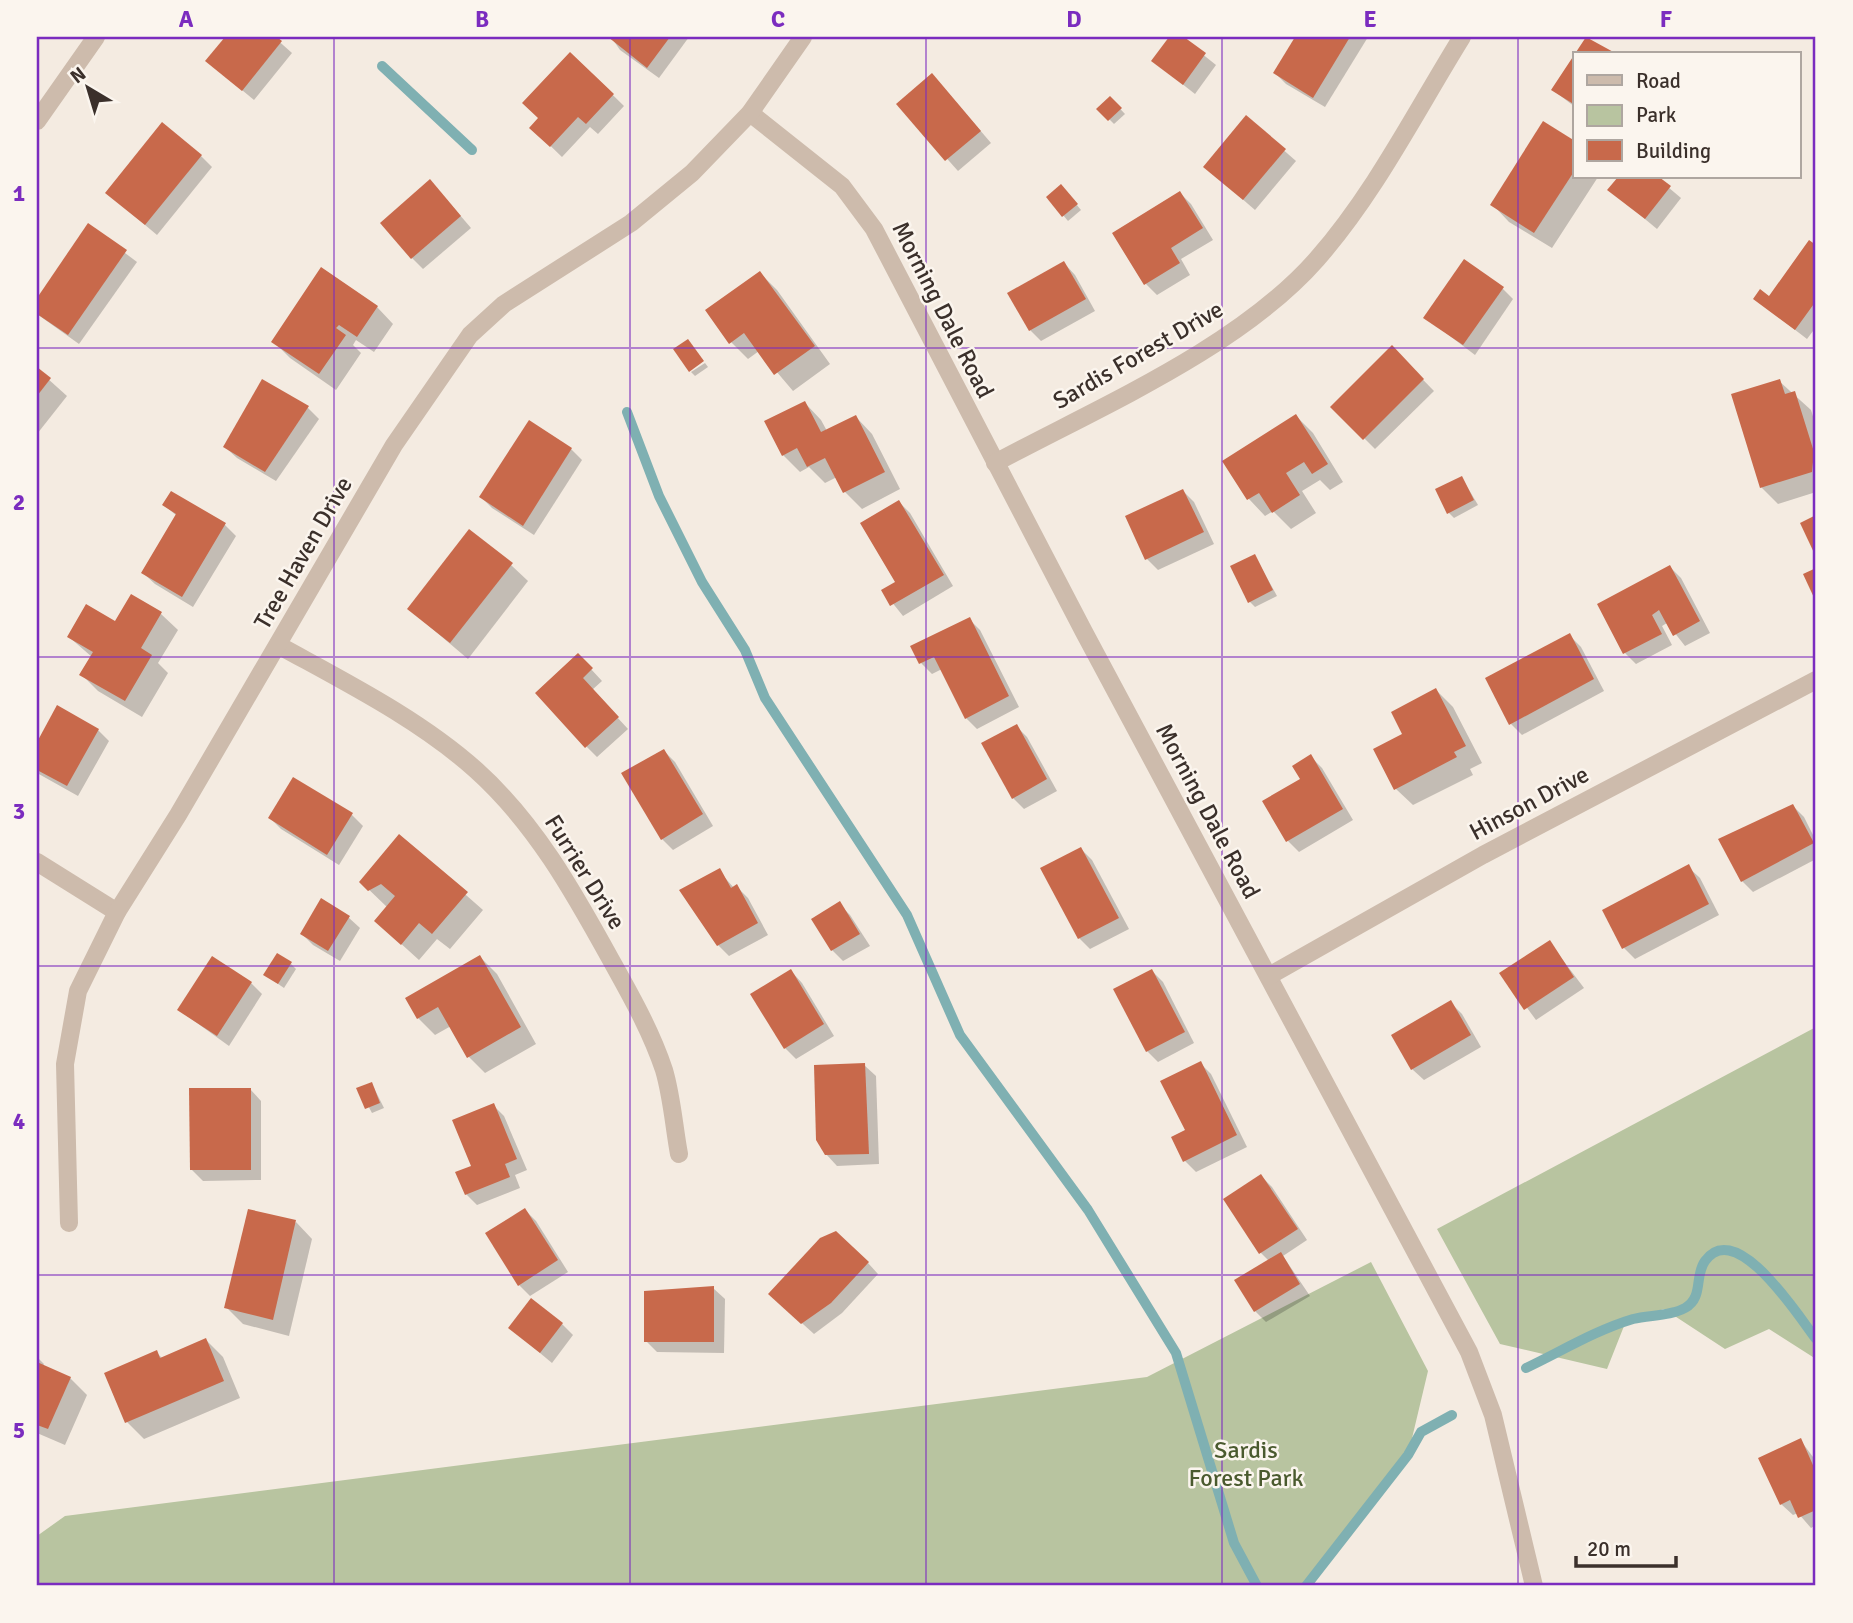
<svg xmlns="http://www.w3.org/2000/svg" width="1853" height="1623" viewBox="0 0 1853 1623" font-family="Signika,sans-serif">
	<rect width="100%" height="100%" fill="#f4ebe1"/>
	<g fill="#b8c4a0">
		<path d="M 1816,1027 L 1816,1359 L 1769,1329 L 1725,1349 L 1664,1309 L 1626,1321 L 1607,1369 L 1500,1344 L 1437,1229 Z"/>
		<path d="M 1371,1262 L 1428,1371 L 1408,1455 L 1306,1586 L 37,1586 L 37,1536 L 65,1516 L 1147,1377 Z"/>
	</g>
	<g fill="#0003">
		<path d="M 227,37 L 274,37 L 292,53 L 254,100 L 207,61 Z"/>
		<path d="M 611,37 L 689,37 L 659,78 L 620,50 Z"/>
		<path d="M 1171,37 L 1181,37 L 1216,65 L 1195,94 L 1153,61 Z"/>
		<path d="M 1297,37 L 1368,37 L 1325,107 L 1286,84 L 1275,73 Z"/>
		<path d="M 571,54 L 624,106 L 598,134 L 590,127 L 562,157 L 532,128 L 541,119 Z"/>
		<path d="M 1575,57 L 1575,107 L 1553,90 Z"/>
		<path d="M 943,87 L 991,143 L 958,171 L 899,105 Z"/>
		<path d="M 1110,98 L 1125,114 L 1114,124 L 1099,109 Z"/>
		<path d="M 1247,118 L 1296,161 L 1255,210 L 1217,177 Z"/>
		<path d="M 1575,143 L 1575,177 L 1598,177 L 1552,248 L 1509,222 L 1493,205 Z"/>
		<path d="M 201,156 L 212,167 L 157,235 L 107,193 Z"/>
		<path d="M 1620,177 L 1656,177 L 1681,198 L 1657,229 L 1610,190 Z"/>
		<path d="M 1066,192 L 1081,210 L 1068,221 L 1048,197 Z"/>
		<path d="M 441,193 L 471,228 L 423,269 L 412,258 Z"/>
		<path d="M 1180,193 L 1191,204 L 1213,240 L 1181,259 L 1190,275 L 1157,295 L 1146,284 Z"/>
		<path d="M 89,226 L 137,262 L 79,344 L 37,314 L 37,301 Z"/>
		<path d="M 1810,242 L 1816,247 L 1816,327 L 1807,339 L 1755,299 L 1769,298 Z"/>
		<path d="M 1064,263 L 1075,275 L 1095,311 L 1041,341 L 1030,330 Z"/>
		<path d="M 760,273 L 777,290 L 830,364 L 793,391 L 759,351 L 748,359 L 731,342 Z"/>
		<path d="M 1502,288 L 1513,299 L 1475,355 L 1425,317 Z"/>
		<path d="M 377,307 L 393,324 L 374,352 L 356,340 L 353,345 L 361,353 L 336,390 L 290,358 L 273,341 Z"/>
		<path d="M 1392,348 L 1434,391 L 1375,449 L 1333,407 Z"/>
		<path d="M 705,363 L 708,367 L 695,376 L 691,372 Z"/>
		<path d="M 37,369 L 67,396 L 37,434 Z"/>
		<path d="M 1779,381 L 1811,410 L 1816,426 L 1816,492 L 1778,504 L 1761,487 Z"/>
		<path d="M 263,382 L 308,408 L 319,419 L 276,481 L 237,458 L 225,447 Z"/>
		<path d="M 805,403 L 821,420 L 827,431 L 856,417 L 872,434 L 900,489 L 862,509 L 845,492 L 837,477 L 825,483 L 809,467 L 800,472 L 783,455 Z"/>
		<path d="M 1296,416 L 1313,433 L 1343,482 L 1330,490 L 1320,480 L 1302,491 L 1316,513 L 1291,529 L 1273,511 L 1265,516 L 1249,499 L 1225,461 Z"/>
		<path d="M 529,422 L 571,449 L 582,460 L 534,535 L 492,508 L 481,497 Z"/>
		<path d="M 1462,478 L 1478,505 L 1454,518 L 1449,513 Z"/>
		<path d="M 1183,491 L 1194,502 L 1214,544 L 1158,570 L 1147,559 Z"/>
		<path d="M 899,502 L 910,513 L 953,586 L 903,616 L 883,591 L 897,582 Z"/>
		<path d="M 164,505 L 225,525 L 236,536 L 193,607 L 155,584 L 143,573 L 177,516 Z"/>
		<path d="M 1255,556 L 1277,596 L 1255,607 L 1250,602 Z"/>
		<path d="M 511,565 L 528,581 L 468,659 L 409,609 Z"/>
		<path d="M 1670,567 L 1681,578 L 1710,633 L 1685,646 L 1667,623 L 1662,626 L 1672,645 L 1636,664 L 1625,653 Z"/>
		<path d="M 161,614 L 178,630 L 158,663 L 168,673 L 142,717 L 98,691 L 81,674 L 92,657 L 69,637 Z"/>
		<path d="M 969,619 L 980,630 L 1019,707 L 977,729 L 966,718 L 942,669 L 932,674 L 921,663 Z"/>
		<path d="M 1569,635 L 1581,647 L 1604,691 L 1522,735 L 1511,724 Z"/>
		<path d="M 578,655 L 602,681 L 592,690 L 628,729 L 597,757 L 586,746 Z"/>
		<path d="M 1436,690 L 1453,707 L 1482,763 L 1470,769 L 1473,775 L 1413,805 L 1396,789 L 1405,734 Z"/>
		<path d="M 1016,726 L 1027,737 L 1057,791 L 1024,809 L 1013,798 Z"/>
		<path d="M 98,730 L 109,741 L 78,796 L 37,773 L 37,736 L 40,739 Z"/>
		<path d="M 664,751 L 675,762 L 713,826 L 673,850 L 662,839 Z"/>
		<path d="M 1310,756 L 1322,768 L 1353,820 L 1299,852 L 1288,841 Z"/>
		<path d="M 1793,806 L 1804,817 L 1816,841 L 1816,859 L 1753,892 L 1742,881 Z"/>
		<path d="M 352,815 L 363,826 L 339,865 L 281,829 L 270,818 Z"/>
		<path d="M 400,837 L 483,910 L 450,949 L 437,939 L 419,960 L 376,921 L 388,908 L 361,882 Z"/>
		<path d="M 1081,849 L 1092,860 L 1129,929 L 1090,949 L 1079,938 Z"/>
		<path d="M 1688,867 L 1700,878 L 1719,915 L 1635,959 L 1624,948 Z"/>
		<path d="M 719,871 L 734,888 L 737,887 L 748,898 L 768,935 L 729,956 L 718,945 Z"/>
		<path d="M 839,904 L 850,915 L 870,946 L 843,961 L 832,950 L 814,919 Z"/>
		<path d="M 348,917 L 360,928 L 340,961 L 313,945 L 302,934 Z"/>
		<path d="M 1550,943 L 1584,988 L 1536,1020 L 1502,974 Z"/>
		<path d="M 480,957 L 497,974 L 536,1044 L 485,1073 L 468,1056 L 451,1026 L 435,1035 L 418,1018 Z"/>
		<path d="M 291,964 L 296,969 L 284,988 L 265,975 Z"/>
		<path d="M 791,971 L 802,983 L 834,1036 L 796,1059 L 785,1048 Z"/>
		<path d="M 1152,971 L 1163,982 L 1194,1043 L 1158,1062 L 1147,1051 Z"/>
		<path d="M 251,983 L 262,994 L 229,1046 L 179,1010 Z"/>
		<path d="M 1451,1003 L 1462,1014 L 1481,1047 L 1424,1080 L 1412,1069 Z"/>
		<path d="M 1200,1063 L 1211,1074 L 1247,1147 L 1196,1172 L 1185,1161 Z"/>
		<path d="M 864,1065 L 876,1076 L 879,1164 L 837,1166 L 826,1154 Z"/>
		<path d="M 372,1084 L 384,1108 L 372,1113 L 359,1089 Z"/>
		<path d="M 250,1089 L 261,1101 L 261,1180 L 203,1181 L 191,1169 Z"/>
		<path d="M 493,1105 L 504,1116 L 527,1170 L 515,1175 L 520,1188 L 477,1205 L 466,1194 Z"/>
		<path d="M 1261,1176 L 1272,1187 L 1307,1240 L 1283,1256 L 1310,1296 L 1266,1322 L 1255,1311 L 1269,1261 L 1261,1253 Z"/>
		<path d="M 525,1210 L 536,1221 L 568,1272 L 530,1296 L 519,1285 Z"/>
		<path d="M 296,1222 L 312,1239 L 289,1336 L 243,1324 L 226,1307 Z"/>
		<path d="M 868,1263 L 878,1274 L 842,1313 L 814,1334 L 782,1305 Z"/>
		<path d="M 713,1288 L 725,1299 L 724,1353 L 657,1352 L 646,1341 Z"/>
		<path d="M 562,1324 L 573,1335 L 552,1363 L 510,1328 Z"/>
		<path d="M 206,1340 L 223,1357 L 240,1398 L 144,1439 L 127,1422 L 106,1374 L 156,1352 L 163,1359 Z"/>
		<path d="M 37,1357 L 44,1364 L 42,1367 L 70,1378 L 87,1395 L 65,1445 L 37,1433 Z"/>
		<path d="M 1801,1441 L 1816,1461 L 1816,1525 L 1811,1528 L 1798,1513 L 1793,1515 L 1781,1504 Z"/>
	</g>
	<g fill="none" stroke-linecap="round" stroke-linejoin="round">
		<g stroke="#7fb0b2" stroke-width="10">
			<path d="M 382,66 L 472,150"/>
			<path d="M 627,412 L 659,496 L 702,582 L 745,650 L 765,698 L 907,915 L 960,1035 L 1088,1210 L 1176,1353 L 1234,1543 L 1257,1586"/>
			<path d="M 1526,1368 C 1560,1352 1596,1330 1633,1319 C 1649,1315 1671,1316 1685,1308 C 1704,1297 1694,1276 1705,1261 C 1736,1217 1799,1317 1816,1339"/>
			<path d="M 1306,1586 L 1408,1455 L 1421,1432 L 1452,1415"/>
		</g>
	</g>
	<g fill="#c8694b">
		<path d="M 225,37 L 277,37 L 282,41 L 242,91 L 205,61 Z"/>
		<path d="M 608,37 L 670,37 L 647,68 Z"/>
		<path d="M 1169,37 L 1184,37 L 1206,53 L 1183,85 L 1151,61 Z"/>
		<path d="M 1295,37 L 1350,37 L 1313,98 L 1273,73 Z"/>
		<path d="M 1586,37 L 1617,54 L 1575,54 L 1575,105 L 1551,90 Z"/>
		<path d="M 570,52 L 614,94 L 586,124 L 578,117 L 550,147 L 529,128 L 538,118 L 522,103 Z"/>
		<path d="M 932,73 L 981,131 L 945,161 L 896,104 Z"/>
		<path d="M 1110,96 L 1122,108 L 1108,121 L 1096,109 Z"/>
		<path d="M 1246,115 L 1286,149 L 1243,200 L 1203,167 Z"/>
		<path d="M 1543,121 L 1575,141 L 1575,170 L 1534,233 L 1490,205 Z"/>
		<path d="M 162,122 L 202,155 L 145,225 L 105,193 Z"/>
		<path d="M 1618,177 L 1659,177 L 1671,186 L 1645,219 L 1607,190 Z"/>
		<path d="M 430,179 L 461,216 L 411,259 L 380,223 Z"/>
		<path d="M 1061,184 L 1078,204 L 1062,217 L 1046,197 Z"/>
		<path d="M 1180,191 L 1203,228 L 1171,248 L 1180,263 L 1144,285 L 1112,233 Z"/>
		<path d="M 88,223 L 127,250 L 68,335 L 37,314 L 37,298 Z"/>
		<path d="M 1809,240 L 1816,245 L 1816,301 L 1795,330 L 1753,299 L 1760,289 L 1769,296 Z"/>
		<path d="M 1464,259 L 1504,287 L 1463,345 L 1423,318 Z"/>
		<path d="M 1064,261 L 1086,299 L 1029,331 L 1007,293 Z"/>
		<path d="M 321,267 L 378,306 L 357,337 L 339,325 L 336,328 L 346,335 L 319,374 L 271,342 Z"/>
		<path d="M 760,271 L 815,346 L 774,375 L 744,333 L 729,344 L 705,310 Z"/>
		<path d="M 688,339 L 704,361 L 689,372 L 673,349 Z"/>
		<path d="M 1392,345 L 1424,379 L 1363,440 L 1330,407 Z"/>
		<path d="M 37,367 L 51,378 L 37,396 Z"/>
		<path d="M 262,379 L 309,406 L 265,472 L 223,447 Z"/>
		<path d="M 1780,379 L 1785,394 L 1795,391 L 1814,452 L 1812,472 L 1760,488 L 1731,394 Z"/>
		<path d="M 805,401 L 821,432 L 856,415 L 885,472 L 843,493 L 825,458 L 807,467 L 797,448 L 782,456 L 764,421 Z"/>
		<path d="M 1296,414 L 1328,464 L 1312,474 L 1304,462 L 1286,473 L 1300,495 L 1272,513 L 1259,493 L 1247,500 L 1222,461 Z"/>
		<path d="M 529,420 L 572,448 L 523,526 L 479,497 Z"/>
		<path d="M 1462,476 L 1474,500 L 1447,514 L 1435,489 Z"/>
		<path d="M 1183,489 L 1204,532 L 1145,560 L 1125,516 Z"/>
		<path d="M 171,491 L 226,523 L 182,597 L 141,573 L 176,514 L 162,505 Z"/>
		<path d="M 899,500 L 944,575 L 890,606 L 881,590 L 895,582 L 860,523 Z"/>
		<path d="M 1816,515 L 1816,557 L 1800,523 Z"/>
		<path d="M 469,529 L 513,563 L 450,643 L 407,609 Z"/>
		<path d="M 1255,554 L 1273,590 L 1248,603 L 1230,566 Z"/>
		<path d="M 1670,565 L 1700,621 L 1673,636 L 1659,610 L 1652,615 L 1662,634 L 1623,654 L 1597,604 Z"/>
		<path d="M 1816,568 L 1816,602 L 1803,574 Z"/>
		<path d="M 131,594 L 162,612 L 141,648 L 152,655 L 125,701 L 79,675 L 93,652 L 67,637 L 86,604 L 115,621 Z"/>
		<path d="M 970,617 L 1009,696 L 965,719 L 934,657 L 919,664 L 910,646 Z"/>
		<path d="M 1570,633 L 1594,679 L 1509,725 L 1485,678 Z"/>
		<path d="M 578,653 L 593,668 L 583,678 L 619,717 L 585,748 L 535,693 Z"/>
		<path d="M 1436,688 L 1466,746 L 1454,752 L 1457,757 L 1394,790 L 1373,749 L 1402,734 L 1391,712 Z"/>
		<path d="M 57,705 L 99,729 L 67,786 L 37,770 L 37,742 Z"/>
		<path d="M 1017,724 L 1047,779 L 1012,799 L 981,743 Z"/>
		<path d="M 664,749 L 703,814 L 661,840 L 621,773 Z"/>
		<path d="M 1311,754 L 1343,809 L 1286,842 L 1262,801 L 1300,779 L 1292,766 Z"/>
		<path d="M 293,777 L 353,813 L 327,855 L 268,818 Z"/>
		<path d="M 1793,804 L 1814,843 L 1741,882 L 1718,839 Z"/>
		<path d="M 399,834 L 468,892 L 432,934 L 419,923 L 401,945 L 374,921 L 395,896 L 381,884 L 368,891 L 359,882 Z"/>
		<path d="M 1081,847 L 1119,918 L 1078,939 L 1040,868 Z"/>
		<path d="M 1689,864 L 1709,904 L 1622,949 L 1602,910 Z"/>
		<path d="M 720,868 L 731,888 L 737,884 L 758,923 L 717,946 L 679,890 Z"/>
		<path d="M 321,898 L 350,916 L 328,951 L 300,934 Z"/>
		<path d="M 840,901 L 860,934 L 831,951 L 811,919 Z"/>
		<path d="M 1550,940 L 1574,977 L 1524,1010 L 1499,973 Z"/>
		<path d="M 277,953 L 292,962 L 278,984 L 263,975 Z"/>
		<path d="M 480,955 L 521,1027 L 467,1058 L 438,1007 L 417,1019 L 405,998 Z"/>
		<path d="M 212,956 L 252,982 L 217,1036 L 177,1010 Z"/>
		<path d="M 791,969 L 824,1024 L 784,1049 L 750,994 Z"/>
		<path d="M 1152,969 L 1185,1032 L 1146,1052 L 1113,989 Z"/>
		<path d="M 1451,1000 L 1471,1035 L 1411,1070 L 1391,1035 Z"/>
		<path d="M 1201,1061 L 1237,1135 L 1183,1162 L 1171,1137 L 1185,1130 L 1160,1081 Z"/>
		<path d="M 865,1063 L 869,1154 L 825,1155 L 816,1140 L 814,1065 Z"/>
		<path d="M 372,1082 L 380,1103 L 365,1109 L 356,1088 Z"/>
		<path d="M 189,1088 L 251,1088 L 251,1170 L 190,1170 Z"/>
		<path d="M 494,1103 L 517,1159 L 505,1164 L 510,1177 L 465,1195 L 455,1172 L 471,1166 L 452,1120 Z"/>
		<path d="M 1261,1174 L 1298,1229 L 1259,1254 L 1223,1199 Z"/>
		<path d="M 525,1208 L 558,1260 L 518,1286 L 485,1233 Z"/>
		<path d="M 248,1209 L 296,1220 L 273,1320 L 224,1308 Z"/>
		<path d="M 836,1231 L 869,1262 L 831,1303 L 801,1324 L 768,1294 L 820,1238 Z"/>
		<path d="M 1281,1252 L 1300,1284 L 1254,1312 L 1234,1280 Z"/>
		<path d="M 714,1286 L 714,1342 L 644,1342 L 644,1291 Z"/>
		<path d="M 531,1298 L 563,1323 L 540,1353 L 508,1328 Z"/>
		<path d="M 206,1338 L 224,1381 L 125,1423 L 104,1373 L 157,1350 L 160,1358 Z"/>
		<path d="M 37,1362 L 71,1377 L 48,1429 L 37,1425 Z"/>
		<path d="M 1801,1438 L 1816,1472 L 1816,1510 L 1798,1518 L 1790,1500 L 1780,1505 L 1758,1458 Z"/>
	</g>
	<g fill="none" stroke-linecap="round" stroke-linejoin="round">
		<g stroke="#cdbbac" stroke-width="18">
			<path d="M 750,113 L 842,186 L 874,229 L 1084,632 L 1469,1352 L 1493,1415 L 1534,1586"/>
			<path d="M 37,121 L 96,37"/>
			<path d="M 995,463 C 1099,407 1239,348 1317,259 C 1375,193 1416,111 1462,37"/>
			<path d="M 278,645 C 345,682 419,719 476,770 C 535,823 573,891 611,960 C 631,996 651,1031 664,1070 C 672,1097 674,1127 679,1154"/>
			<path d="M 37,862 L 117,912"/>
			<path d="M 1269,976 L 1483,855 L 1816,680"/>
			<path d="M 69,1223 L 65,1064 L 78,991 L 117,912 L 178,815 L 394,445 L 470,335 L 504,304 L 631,223 L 692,173 L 750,113 L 803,37"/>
		</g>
	</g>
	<path fill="none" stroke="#7b2cbf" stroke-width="2" stroke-opacity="0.55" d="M 334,37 L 334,1586M 630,37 L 630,1586M 926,37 L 926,1586M 1222,37 L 1222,1586M 1518,37 L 1518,1586M 37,348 L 1816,348M 37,657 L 1816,657M 37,966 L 1816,966M 37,1275 L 1816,1275"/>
	<g text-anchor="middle" stroke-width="5" stroke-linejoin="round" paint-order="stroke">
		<g font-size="24" fill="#3b302b" stroke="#fbf5ee">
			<text transform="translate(943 310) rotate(63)" y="8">Morning Dale Road</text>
			<text transform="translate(1138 355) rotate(-30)" y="8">Sardis Forest Drive</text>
			<text transform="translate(303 553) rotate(-60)" y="8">Tree Haven Drive</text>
			<text transform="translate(1529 803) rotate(-28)" y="8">Hinson Drive</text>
			<text transform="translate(1208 811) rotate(62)" y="8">Morning Dale Road</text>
			<text transform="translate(585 872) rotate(58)" y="8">Furrier Drive</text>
		</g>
		<g font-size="24" fill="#4a5a2e" stroke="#fbf5ee">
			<text x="1246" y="1458">Sardis<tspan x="1246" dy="28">Forest Park</tspan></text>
		</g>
	</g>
	<rect width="1853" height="1623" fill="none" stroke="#fbf5ee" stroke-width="77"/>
	<rect x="1573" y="52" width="228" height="126" fill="#fbf5ee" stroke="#aea6a0" stroke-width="2"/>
	<rect x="1587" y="75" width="35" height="10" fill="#cdbbac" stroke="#aea6a0" stroke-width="2"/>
	<text x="1636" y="88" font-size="21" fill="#3b302b">Road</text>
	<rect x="1587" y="105" width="35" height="21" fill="#b8c4a0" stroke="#aea6a0" stroke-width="2"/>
	<text x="1636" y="122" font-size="21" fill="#3b302b">Park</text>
	<rect x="1587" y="140" width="35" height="21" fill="#c8694b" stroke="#aea6a0" stroke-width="2"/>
	<text x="1636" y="158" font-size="21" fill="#3b302b">Building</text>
	<g transform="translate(88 88) rotate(322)" stroke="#fbf5ee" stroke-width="5" paint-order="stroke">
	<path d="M0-5L12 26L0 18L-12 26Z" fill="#3b302b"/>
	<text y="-10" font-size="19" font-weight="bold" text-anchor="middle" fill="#3b302b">N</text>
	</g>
	<path d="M1576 1556v10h100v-10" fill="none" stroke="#3b302b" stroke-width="3.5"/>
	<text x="1587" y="1556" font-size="21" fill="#3b302b" stroke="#fbf5ee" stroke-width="5" paint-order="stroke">20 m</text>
	<rect x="38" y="38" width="1776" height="1546" fill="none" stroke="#7b2cbf" stroke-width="2.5"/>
	<g font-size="23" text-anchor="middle" font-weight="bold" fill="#7b2cbf">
		<text x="186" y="27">A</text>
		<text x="482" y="27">B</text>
		<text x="778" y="27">C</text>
		<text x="1074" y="27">D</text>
		<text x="1370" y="27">E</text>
		<text x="1666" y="27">F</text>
		<text x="19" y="201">1</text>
		<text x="19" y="510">2</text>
		<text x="19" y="819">3</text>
		<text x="19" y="1129">4</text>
		<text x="19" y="1438">5</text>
	</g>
</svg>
